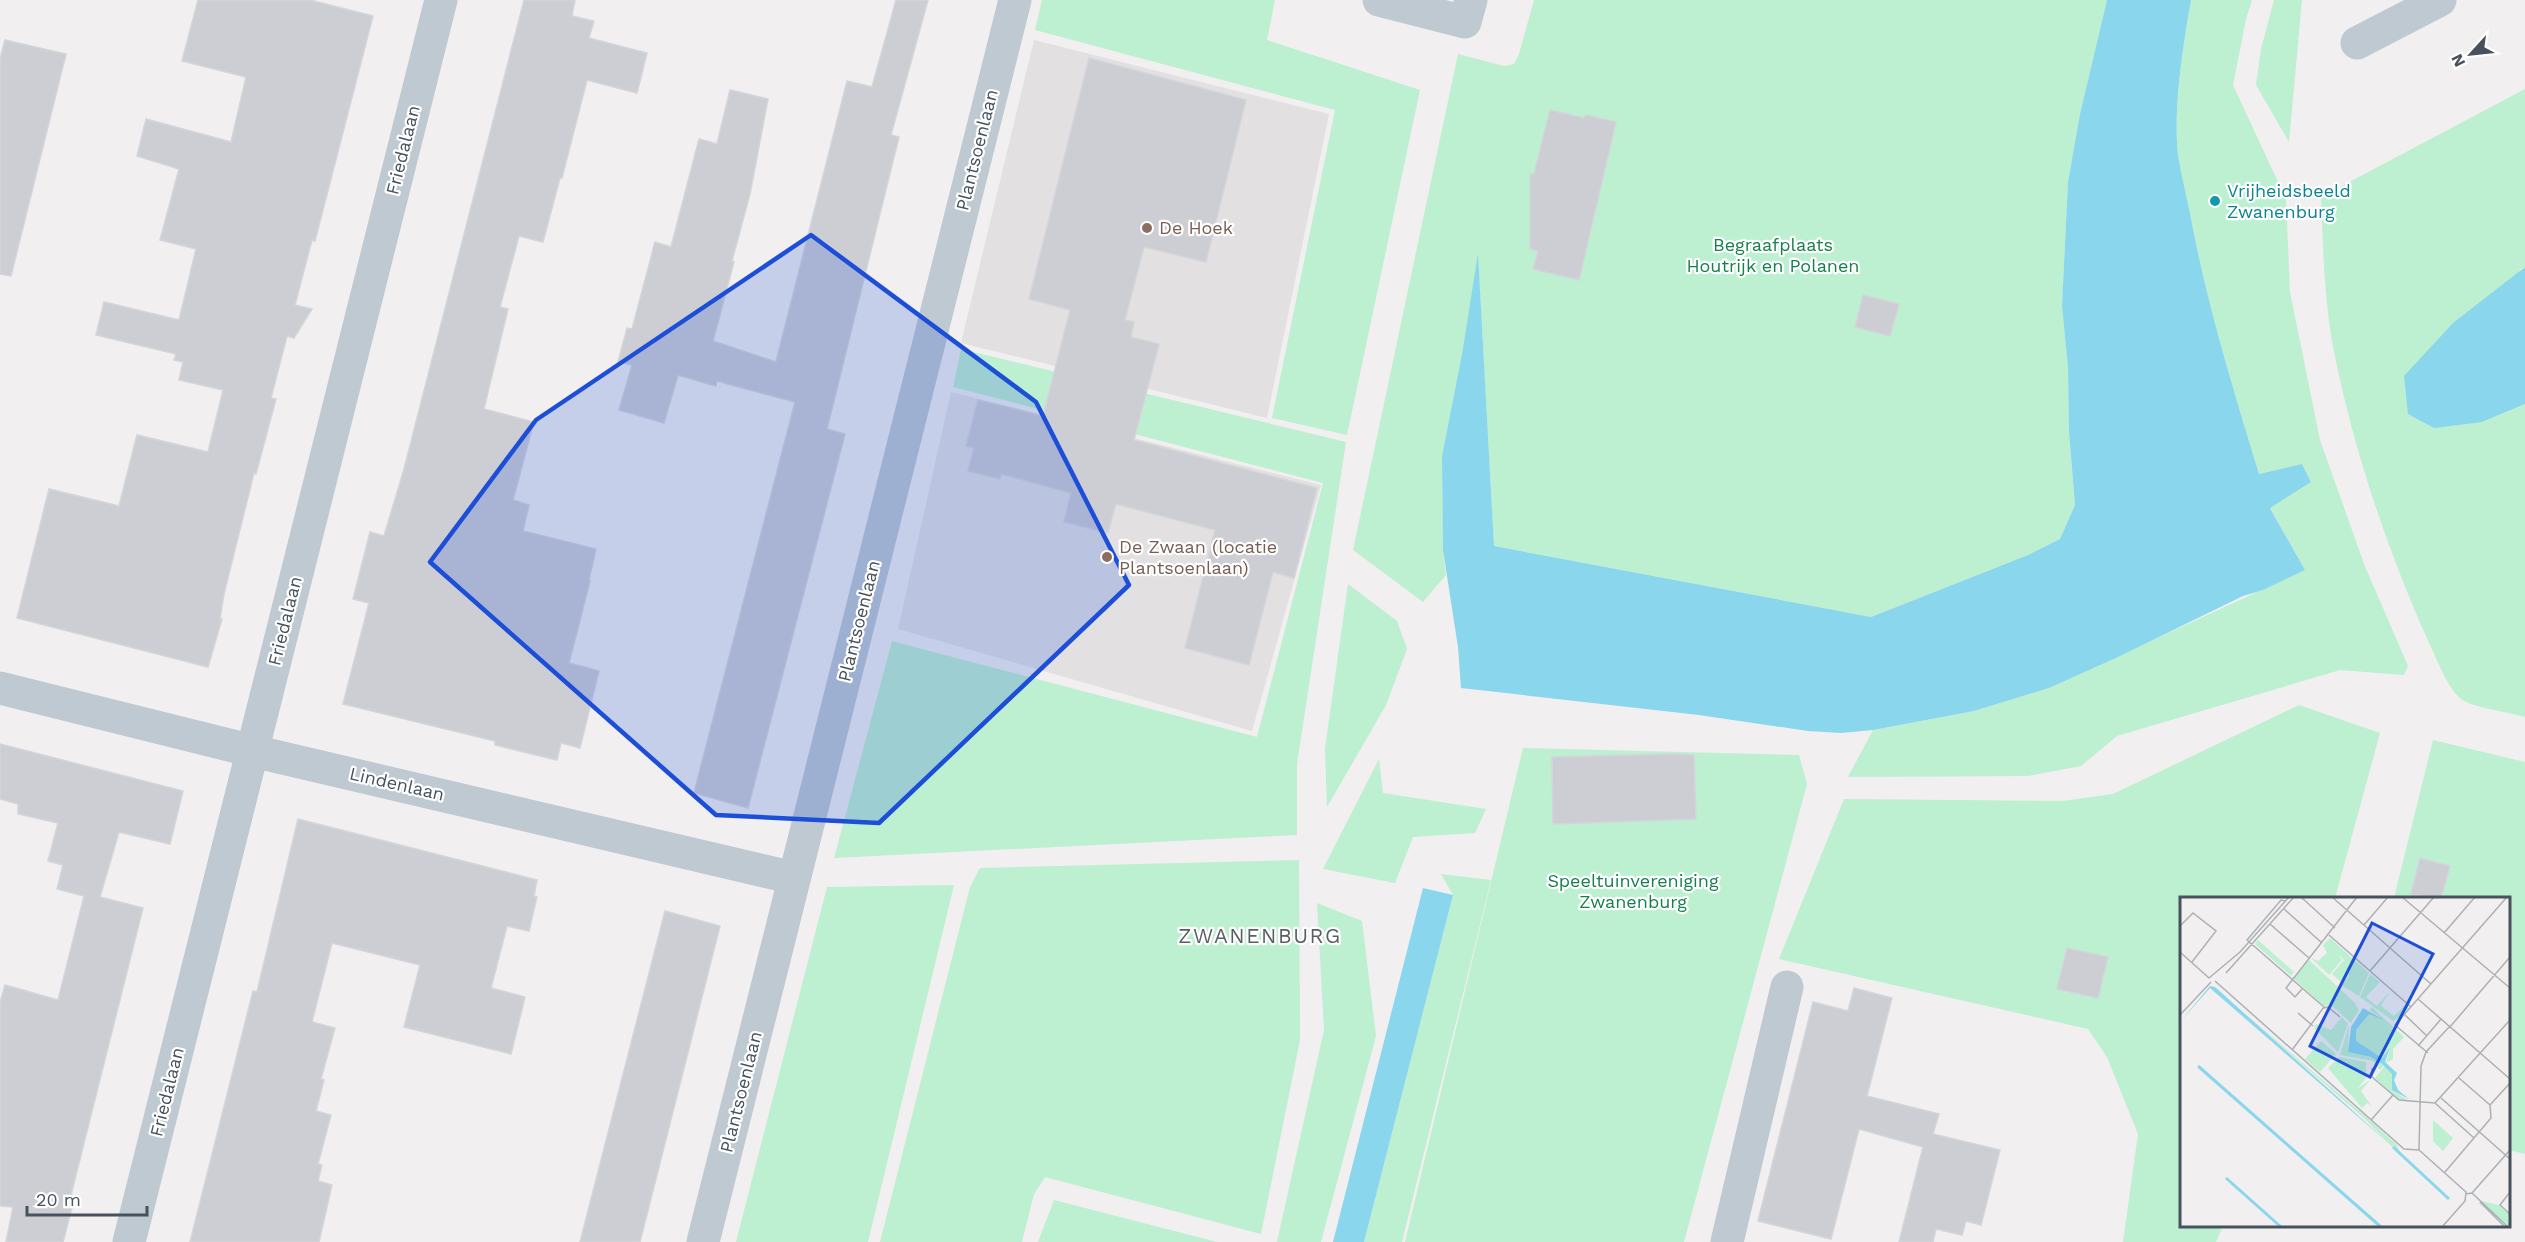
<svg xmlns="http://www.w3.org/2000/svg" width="2525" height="1242" viewBox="0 0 2525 1242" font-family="'Work Sans',sans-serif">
	<rect width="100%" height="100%" fill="#f1efef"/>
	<g fill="#e2e0e1">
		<path d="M 1034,40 L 1329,114 L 1267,418 L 961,343 Z"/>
		<path d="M 951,392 L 1321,485 L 1252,731 L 898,629 Z"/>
	</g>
	<g fill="#bdefd1">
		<path d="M 1042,0 L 1275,0 L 1267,40 L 1420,90 L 1347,435 L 1272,418 L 1335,110 L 1035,30 Z"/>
		<path d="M 1534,0 L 2107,0 L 2080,114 L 2068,182 L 2062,306 L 2068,368 L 2069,432 L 2075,505 L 2060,539 L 2028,555 L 1871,617 L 1494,546 L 1478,258 L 1462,354 L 1442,456 L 1443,550 L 1446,575 L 1423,602 L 1353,550 L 1458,54 L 1504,66 L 1514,64 L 1519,54 Z"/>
		<path d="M 2191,0 L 2252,0 L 2246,19 L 2233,85 L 2286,199 L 2290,292 L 2320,440 L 2364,564 L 2408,666 L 2404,675 L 2340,670 L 2117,736 L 2081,766 L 2028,776 L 1848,777 L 1873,730 L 1974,711 L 2049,688 L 2305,570 L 2270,507 L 2311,482 L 2302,464 L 2259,474 C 2233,388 2206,302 2190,213 C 2186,194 2181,174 2178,155 C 2173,109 2183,46 2191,0 Z"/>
		<path d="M 2274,0 L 2302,0 L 2289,142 L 2256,85 L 2261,49 Z"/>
		<path d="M 2525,89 L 2525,267 L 2520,269 L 2482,422 L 2525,404 L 2525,717 C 2512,713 2473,707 2464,701 C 2449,692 2438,662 2431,647 C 2388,553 2351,443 2332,341 C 2324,294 2323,245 2321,197 Z"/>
		<path d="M 961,349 L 1346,442 L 1297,764 L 1297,835 L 834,858 L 892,641 L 1257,737 L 1323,483 L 953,387 Z"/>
		<path d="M 1348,584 L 1397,621 L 1407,649 L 1386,705 L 1327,807 L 1325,749 Z"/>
		<path d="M 2299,705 L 2380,733 L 2335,898 L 2182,898 L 2182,1226 L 2223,1226 L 2216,1242 L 2123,1242 L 2138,1134 L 2107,1057 L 2088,1029 L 1779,959 L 1844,799 L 2063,801 L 2113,794 Z"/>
		<path d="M 2433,740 L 2525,762 L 2525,1154 L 2509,1150 L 2508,898 L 2394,898 Z"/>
		<path d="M 1523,748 L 1799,755 L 1807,784 L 1684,1242 L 1405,1242 Z"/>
		<path d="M 1379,759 L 1383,793 L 1486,809 L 1475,833 L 1413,837 L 1395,883 L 1323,869 Z"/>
		<path d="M 1299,860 L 1300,1040 L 1261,1234 L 1045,1177 L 1034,1194 L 1022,1242 L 880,1242 L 970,887 L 980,868 Z"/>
		<path d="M 1441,874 L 1491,880 L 1402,1242 L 1364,1242 L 1453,895 Z"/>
		<path d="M 954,885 L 868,1242 L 736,1242 L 827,887 Z"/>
		<path d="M 1317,903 L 1362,921 L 1376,1036 L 1321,1242 L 1277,1242 L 1324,1030 Z"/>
		<path d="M 1054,1200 L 1217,1242 L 1038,1242 Z"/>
	</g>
	<g fill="#89d6ed">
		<path d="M 2107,0 L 2191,0 C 2183,46 2173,108 2178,155 C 2181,174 2186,194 2190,213 C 2206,302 2233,388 2259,474 L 2302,464 L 2311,482 L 2270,508 L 2305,570 L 2263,590 L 2243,596 L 2120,656 L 2049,688 L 1974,711 L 1873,730 L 1841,733 L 1808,731 L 1699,715 L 1461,688 L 1458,647 L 1443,550 L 1442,456 L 1462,354 L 1478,254 L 1494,546 L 1871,617 L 2028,555 L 2060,539 L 2075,505 L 2069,432 L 2068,368 L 2062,306 L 2068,182 L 2080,114 Z"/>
		<path d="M 2525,267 L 2525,404 L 2482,422 L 2434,428 L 2408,414 L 2404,376 L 2453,323 Z"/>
		<path d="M 1423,888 L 1453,895 L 1364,1242 L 1333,1242 Z"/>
	</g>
	<g fill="#ccced4" stroke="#d3d5da" stroke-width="1.5">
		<path d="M 198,0 L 310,0 L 373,16 L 315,241 L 312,240 L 295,305 L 312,309 L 294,338 L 287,336 L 271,398 L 276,399 L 256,474 L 254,473 L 224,594 L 220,619 L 222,619 L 208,667 L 17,618 L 49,489 L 119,506 L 137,435 L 208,452 L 223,390 L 179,380 L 183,362 L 174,360 L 176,354 L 96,335 L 104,302 L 179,320 L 196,249 L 160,240 L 179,169 L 137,156 L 146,119 L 231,142 L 246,77 L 182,61 Z"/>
		<path d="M 524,0 L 575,0 L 572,16 L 594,21 L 589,38 L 647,53 L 637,93 L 587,80 L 562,178 L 560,178 L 543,242 L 519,236 L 500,307 L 508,309 L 484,409 L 534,422 L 513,500 L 529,505 L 523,531 L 596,549 L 589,580 L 590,581 L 569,663 L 599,671 L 580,748 L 561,743 L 557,760 L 495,745 L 495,741 L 343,704 L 369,603 L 353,599 L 370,532 L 384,536 L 404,469 Z"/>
		<path d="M 896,0 L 928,0 L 891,135 L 899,137 L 827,429 L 845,434 L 748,808 L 694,793 L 795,402 L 717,381 L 716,386 L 678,375 L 664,423 L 619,410 L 632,365 L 618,362 L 627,328 L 632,329 L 655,242 L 671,247 L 699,139 L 717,144 L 730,90 L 768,99 L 750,194 L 732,261 L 734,262 L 713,341 L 776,362 L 847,81 L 872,87 Z"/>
		<path d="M 5,40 L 66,54 L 11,276 L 0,274 L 0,59 Z"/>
		<path d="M 1089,58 L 1246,100 L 1206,262 L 1144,247 L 1125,320 L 1134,322 L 1131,337 L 1159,344 L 1134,440 L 1317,488 L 1294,578 L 1273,572 L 1249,665 L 1185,648 L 1215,530 L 1116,504 L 1108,533 L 1064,522 L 1071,493 L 1001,474 L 1000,479 L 968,471 L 974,448 L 966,446 L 978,400 L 1043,416 L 1070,310 L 1029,299 Z"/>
		<path d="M 1550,110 L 1584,118 L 1586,115 L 1616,122 L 1579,280 L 1533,269 L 1538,251 L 1530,249 L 1530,174 L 1534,174 Z"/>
		<path d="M 1863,295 L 1899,304 L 1890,336 L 1855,327 Z"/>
		<path d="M 0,744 L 183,791 L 170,844 L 119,832 L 100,897 L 143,908 L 71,1195 L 75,1196 L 63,1242 L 6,1242 L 13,1207 L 0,1206 L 0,1003 L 5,985 L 58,1000 L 84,896 L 57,889 L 63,865 L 48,861 L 58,823 L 18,814 L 18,804 L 0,799 Z"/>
		<path d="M 1670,754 L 1694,755 L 1696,819 L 1553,824 L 1552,757 Z"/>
		<path d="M 298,819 L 537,880 L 534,896 L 537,897 L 529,931 L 507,926 L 491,988 L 525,997 L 511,1054 L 404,1027 L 420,965 L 332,943 L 312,1022 L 335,1028 L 321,1079 L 324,1080 L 316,1111 L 331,1115 L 318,1164 L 322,1165 L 318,1181 L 332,1185 L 319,1242 L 190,1242 L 253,991 L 257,992 Z"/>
		<path d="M 2420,858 L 2450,866 L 2441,898 L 2411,894 Z"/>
		<path d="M 665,911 L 720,926 L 640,1242 L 580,1242 Z"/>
		<path d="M 2067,948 L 2108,957 L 2098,998 L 2057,989 Z"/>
		<path d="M 1854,988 L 1892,998 L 1867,1096 L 1939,1114 L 1933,1134 L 2000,1150 L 1981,1225 L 1966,1221 L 1962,1235 L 1936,1229 L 1933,1242 L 1899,1242 L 1923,1147 L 1859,1129 L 1831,1239 L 1758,1221 L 1813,1002 L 1848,1011 Z"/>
	</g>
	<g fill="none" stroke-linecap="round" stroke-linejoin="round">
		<g stroke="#bfc9d1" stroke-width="33">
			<path d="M 1379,0 L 1465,22 L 1471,0"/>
			<path d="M 2357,43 L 2440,0"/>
			<path d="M 0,688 L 253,751 L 794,878"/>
			<path d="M 129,1242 L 441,0"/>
			<path d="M 703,1242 L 1015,0"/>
			<path d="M 1727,1242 L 1787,987"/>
		</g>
	</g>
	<path fill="#1d4ed8" fill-opacity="0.2" stroke="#1d4ed8" stroke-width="4.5" stroke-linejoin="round" d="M 811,235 L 1036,402 L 1129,585 L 879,823 L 716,815 L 430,562 L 536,420 Z"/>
	<circle fill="#0f9aa8" stroke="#fff" stroke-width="2" cx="2215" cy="201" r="6"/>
	<g fill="#8d6e63" stroke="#fff" stroke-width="2">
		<circle cx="1147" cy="228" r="6"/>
		<circle cx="1107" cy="557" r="6"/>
	</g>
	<g text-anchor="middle" stroke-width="4.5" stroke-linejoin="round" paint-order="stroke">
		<g font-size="18" fill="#47525c" stroke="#fff">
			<text transform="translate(403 150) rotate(-76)" y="6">Friedalaan</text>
			<text transform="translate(977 150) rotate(-76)" y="6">Plantsoenlaan</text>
			<text transform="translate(285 621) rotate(-76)" y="6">Friedalaan</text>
			<text transform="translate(859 621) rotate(-76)" y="6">Plantsoenlaan</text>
			<text transform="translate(397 784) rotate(13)" y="6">Lindenlaan</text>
			<text transform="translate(167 1092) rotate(-76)" y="6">Friedalaan</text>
			<text transform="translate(741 1092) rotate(-76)" y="6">Plantsoenlaan</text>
		</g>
		<g font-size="18" fill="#0d838f" stroke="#fff" text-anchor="start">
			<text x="2227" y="197">Vrijheidsbeeld<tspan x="2227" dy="21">Zwanenburg</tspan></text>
		</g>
		<g font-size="18" fill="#785e54" stroke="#fff" text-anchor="start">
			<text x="1159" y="234">De Hoek</text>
			<text x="1119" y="553">De Zwaan (locatie<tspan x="1119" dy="21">Plantsoenlaan)</tspan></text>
		</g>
		<g font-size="18" fill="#167f4d" stroke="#fff">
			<text x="1773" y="251">Begraafplaats<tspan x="1773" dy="21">Houtrijk en Polanen</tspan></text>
			<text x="1633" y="887">Speeltuinvereniging<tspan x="1633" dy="21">Zwanenburg</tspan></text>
		</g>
		<g font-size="21" letter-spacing="1.5" fill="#5b5f64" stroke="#fff">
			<text x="1260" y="943">ZWANENBURG</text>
		</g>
	</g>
	<g transform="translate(2180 897)">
		<rect width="330" height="330" fill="#f1efef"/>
		<path d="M 150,41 L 189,76 L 179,99 L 161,88 L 169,79 L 167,76 L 162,86 L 152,77 L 164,63 L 158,57 L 162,63 L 149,78 L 131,61 L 138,64 L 147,56 L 143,48 ZM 78,43 L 114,75 L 111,79 L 75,47 ZM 129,63 L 175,106 L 179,113 L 171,126 L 150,107 L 145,110 L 113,81 ZM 190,77 L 200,85 L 186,100 L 197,109 L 210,94 L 201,109 L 214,119 L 226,107 L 229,111 L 221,119 L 213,124 L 180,100 ZM 31,88 L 191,224 L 217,248 L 222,260 L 185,222 ZM 192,110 L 224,140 L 213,152 L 213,162 L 206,166 L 210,152 L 202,161 L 175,144 L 176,133 L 189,116 L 201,121 L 189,113 ZM 162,120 L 168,127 L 158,155 L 134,131 L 136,127 L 151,133 ZM 169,128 L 168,155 L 191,160 L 204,168 L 200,173 L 193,164 L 160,158 ZM 141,144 L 156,157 L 140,175 L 125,162 ZM 159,160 L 186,165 L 186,181 L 177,192 L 190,183 L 181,194 L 192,210 L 187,206 L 182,211 L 148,171 ZM 205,169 L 212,177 L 212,193 L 231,205 L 219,203 L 195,181 ZM 253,223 L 273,241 L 263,254 L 253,244 ZM 301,304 L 319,308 L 330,318 L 330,330 L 299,306 Z" fill="#bdefd1"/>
		<path d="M 30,89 L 35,90 L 213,250 L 30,91 L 0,125 ZM 183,111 L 204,123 L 189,117 L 176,133 L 176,144 L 202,161 L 210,151 L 205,165 L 217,176 L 214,183 L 218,193 L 229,202 L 212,193 L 212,177 L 202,167 L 191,160 L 168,155 L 171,130 Z" fill="#89d6ed"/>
		<path fill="none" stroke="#89d6ed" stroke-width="3" d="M 18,169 L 201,330M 213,250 L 269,302M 46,281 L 101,330"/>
		<path fill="none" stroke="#adb0b4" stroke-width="1.5" d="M 121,0 L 155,31M 152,0 L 251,87M 222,0 L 330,91M 105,4 L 101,3 L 67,43 L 144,110 L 112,153M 104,12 L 142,46M 90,27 L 129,61M 184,28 L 208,0M 0,29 L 13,16 L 36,34 L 12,65M 264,36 L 295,0M 149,38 L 231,110M 0,55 L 29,81M 190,74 L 254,0M 46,76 L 114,0M 29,81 L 60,55 L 109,0M 35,84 L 224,252 L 239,253M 122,92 L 115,100 L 106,91 L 177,0M 238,102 L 330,182M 144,111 L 148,110 L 160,120M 118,116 L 133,129M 0,118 L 31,85M 225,118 L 247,139M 269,131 L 330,60M 238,149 L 261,122M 248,156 L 215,128 L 327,0M 192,171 L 192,180 L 219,203 L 255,206M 279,181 L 310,208M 261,201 L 330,262M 255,206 L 330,123M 255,206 L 294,241M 310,208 L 330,186M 191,223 L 213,198M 265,275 L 311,221 L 310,208M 330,295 L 320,308 L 330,317M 292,296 L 328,330M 285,297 L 292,296 L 330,253M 300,305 L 325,330M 262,330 L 285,304 L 286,295 L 239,253 L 241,169 L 246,155 L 270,129"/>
		<path fill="#1d4ed8" fill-opacity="0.15" stroke="#1d4ed8" stroke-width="3" d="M 192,26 L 253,57 L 190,180 L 130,149 Z"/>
		<rect width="330" height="330" fill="none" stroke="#47525c" stroke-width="3"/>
	</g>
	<g transform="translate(2471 54) rotate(243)" stroke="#ffffff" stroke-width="4.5" paint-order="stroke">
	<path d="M0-4.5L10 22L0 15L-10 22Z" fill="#47525c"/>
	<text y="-9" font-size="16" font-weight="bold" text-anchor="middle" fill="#47525c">N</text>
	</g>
	<path d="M27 1206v9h120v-9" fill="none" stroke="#47525c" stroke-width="3"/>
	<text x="36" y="1206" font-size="18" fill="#47525c" stroke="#ffffff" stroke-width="4.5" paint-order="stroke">20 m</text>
</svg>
